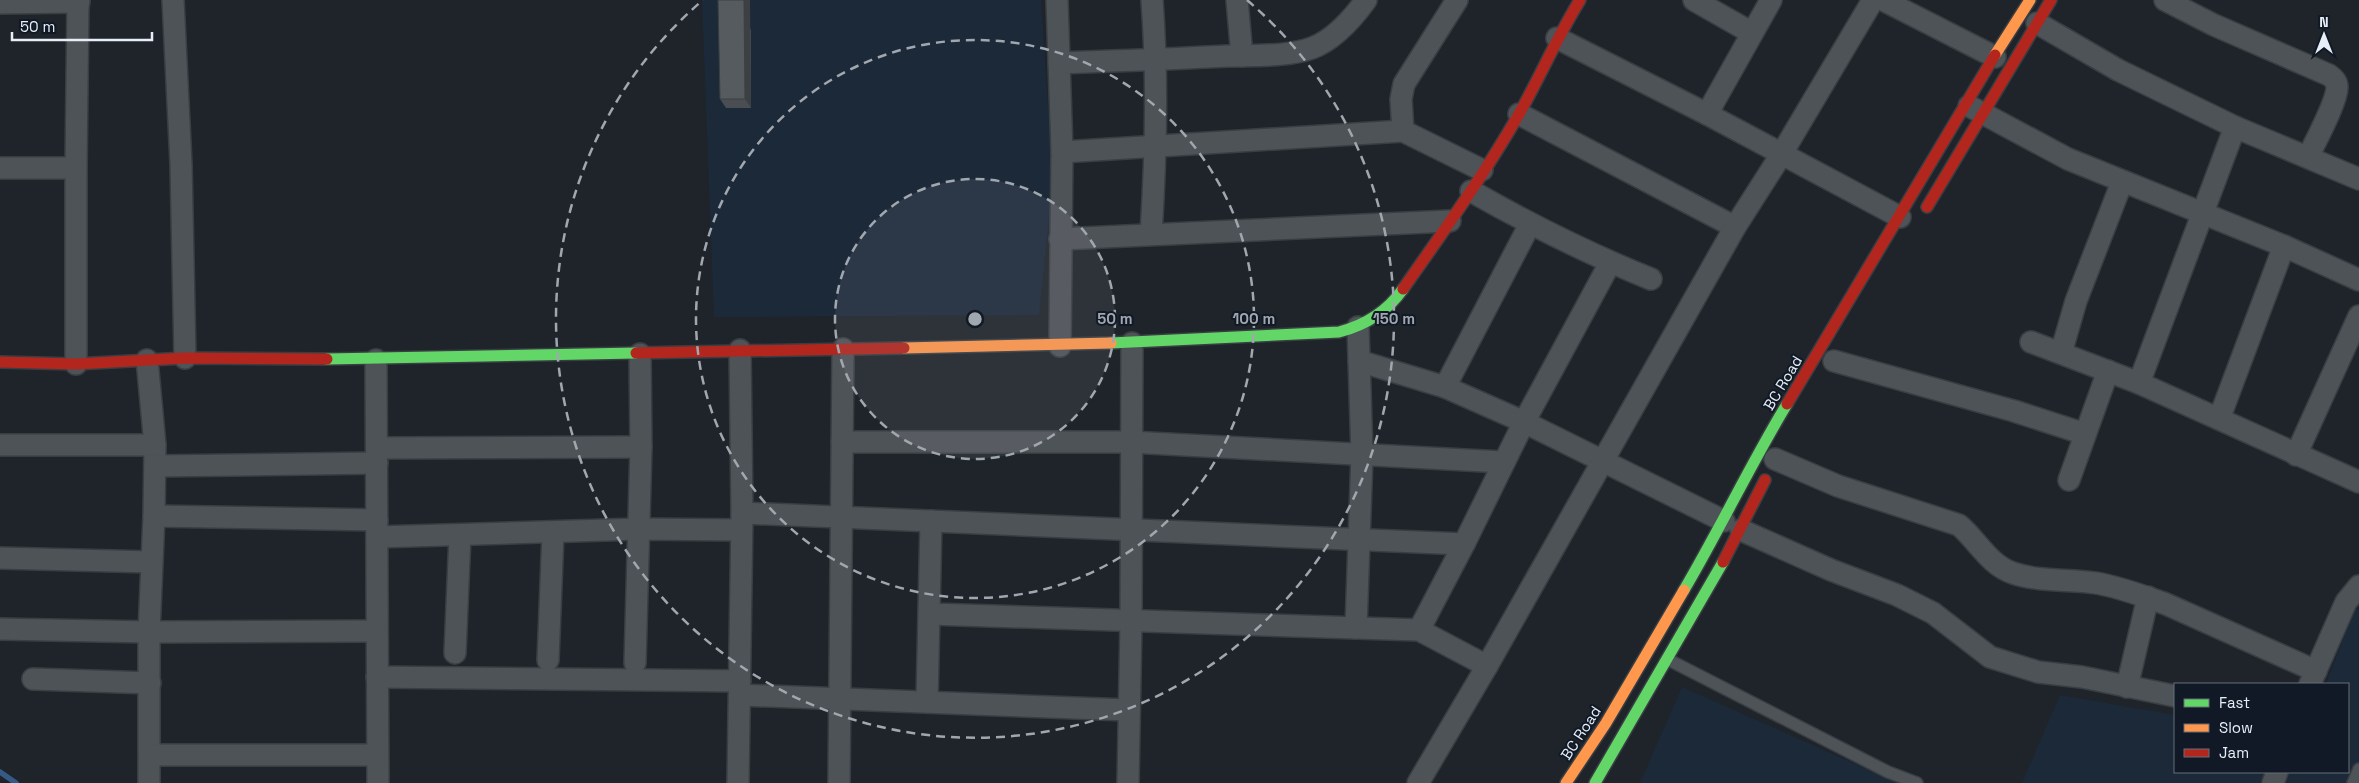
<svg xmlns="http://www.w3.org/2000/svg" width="2359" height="783" viewBox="0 0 2359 783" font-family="'Space Grotesk',sans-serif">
	<rect width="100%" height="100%" fill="#1e242a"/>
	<g fill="#1c2939">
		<path d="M 702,0 L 1041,0 L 1053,179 L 1039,315 L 714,317 Z"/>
		<path d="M 2355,608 L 2359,610 L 2359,783 L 2022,783 L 2060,695 L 2175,715 L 2175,772 L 2348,772 L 2348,684 L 2326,684 Z"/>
		<path d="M 1682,687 L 1873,772 L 1913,783 L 1640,783 Z"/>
	</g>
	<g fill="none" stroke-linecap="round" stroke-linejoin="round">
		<path stroke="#355a85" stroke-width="5.5" d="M 0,772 L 16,783"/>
		<defs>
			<g id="lane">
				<path d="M 1667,659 L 1888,772 L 1917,783"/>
				<path d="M 2353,783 L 2359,769"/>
			</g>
			<g id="street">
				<path d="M 173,0 L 181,164 L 185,358"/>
				<path d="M 1057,0 L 1062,152 L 1060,346"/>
				<path d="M 1237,0 L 1242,56"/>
				<path d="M 1694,0 L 1752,33"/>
				<path d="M 1883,0 L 1995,57"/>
				<path d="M 2165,0 L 2214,25 L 2329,75 C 2333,78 2337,81 2337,87 C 2337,102 2315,142 2308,157"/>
				<path d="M 0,3 L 79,2"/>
				<path d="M 2037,23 L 2118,70 L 2235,127 L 2359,179"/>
				<path d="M 1557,38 L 1707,114 L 1900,217"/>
				<path d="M 1059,63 C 1116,61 1172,59 1228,56 C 1254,55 1287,57 1312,48 C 1333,40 1353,18 1366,0"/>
				<path d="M 1969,106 L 2068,159 L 2284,246 L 2359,280"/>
				<path d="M 1519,114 L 1735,227"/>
				<path d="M 1707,114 L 1771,0"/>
				<path d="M 1403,131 L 1401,99 L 1404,84 L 1457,0"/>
				<path d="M 1062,152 L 1403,131 L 1482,170"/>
				<path d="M 0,168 L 76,168"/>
				<path d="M 1471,191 C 1529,224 1589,254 1651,279"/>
				<path d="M 1151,234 C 1156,156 1158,79 1152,0"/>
				<path d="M 1060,239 L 1450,221"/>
				<path d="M 2031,342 L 2139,383 L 2359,482"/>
				<path d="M 2061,353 L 2076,301 L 2122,182"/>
				<path d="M 147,360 L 155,445 L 154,516 L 149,632 L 149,783"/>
				<path d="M 376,360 L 378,783"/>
				<path d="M 1359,361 L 1445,387 L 1524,422 L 1724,521"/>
				<path d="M 1834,361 L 2014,411 L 2085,434"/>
				<path d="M 76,364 L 76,168 L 78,0"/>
				<path d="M 2139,383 L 2235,127"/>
				<path d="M 1445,387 L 1530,224"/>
				<path d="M 2219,419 L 2284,246"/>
				<path d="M 842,442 L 1130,442 L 1503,462"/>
				<path d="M 0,445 L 155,445"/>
				<path d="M 377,448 L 641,447"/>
				<path d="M 2296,455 L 2359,316"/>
				<path d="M 1775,459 L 1838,486 L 1959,525 C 1977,540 1989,565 2013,573 C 2039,582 2069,579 2096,583 C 2120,587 2143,596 2166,604 L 2316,671"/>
				<path d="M 155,466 L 377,463"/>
				<path d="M 2069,480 L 2108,371"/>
				<path d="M 742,513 L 1464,544"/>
				<path d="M 154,516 L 377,520"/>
				<path d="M 1741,530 L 1831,570 L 1897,595 L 1933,613 L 1990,657 L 2038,672 L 2082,677 L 2175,696"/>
				<path d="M 377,537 L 639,529 L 741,530"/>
				<path d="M 0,558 L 151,562"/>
				<path d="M 930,614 L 1419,630 L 1487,666"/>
				<path d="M 1356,628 L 1362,455 L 1358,327"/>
				<path d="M 0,629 L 149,632 L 377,631"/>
				<path d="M 1419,630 L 1464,544 L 1524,422 L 1610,263"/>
				<path d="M 455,653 L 460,535"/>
				<path d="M 548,660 L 553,533"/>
				<path d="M 635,663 L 641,447 L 640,354"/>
				<path d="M 377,677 L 740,681"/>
				<path d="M 33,679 L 150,683"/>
				<path d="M 2310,684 L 2346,602 L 2359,586"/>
				<path d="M 2127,687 L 2148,597"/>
				<path d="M 740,695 L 1128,710"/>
				<path d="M 927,702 L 931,521"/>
				<path d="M 150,755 L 377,755"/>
				<path d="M 738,783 L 742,513 L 740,350"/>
				<path d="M 839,783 L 843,349"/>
				<path d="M 1128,783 L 1131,622 L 1132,343"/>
				<path d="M 1418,783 L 1487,666 L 1735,227 L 1781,155 L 1873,0"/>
				<path d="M 2273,783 L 2277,772"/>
			</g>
			<g id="fast">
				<path d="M 1111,343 L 1339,332 C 1366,325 1387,312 1403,289"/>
				<path d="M 327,359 L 636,353"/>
				<path d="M 1684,590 C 1720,529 1750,465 1787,404"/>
				<path d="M 1595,783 L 1723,562"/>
			</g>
			<g id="slow">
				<path d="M 1995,55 L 2030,0"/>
				<path d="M 904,348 L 1111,343"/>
				<path d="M 1566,783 L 1606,723 L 1684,590"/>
			</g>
			<g id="jam">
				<path d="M 1927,207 L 2051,0"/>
				<path d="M 1403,289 C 1443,232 1484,175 1519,114 C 1540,77 1557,37 1580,0"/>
				<path d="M 636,353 L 904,348"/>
				<path d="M 0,362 L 76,364 L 185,358 L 327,359"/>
				<path d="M 1787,404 L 1995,55"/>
				<path d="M 1723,562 L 1765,480"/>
			</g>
		</defs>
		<use href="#lane" stroke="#393e43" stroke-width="14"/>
		<use href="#street" stroke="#393e43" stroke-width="24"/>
		<use href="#fast" stroke="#393e43" stroke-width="14"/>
		<use href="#slow" stroke="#393e43" stroke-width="14"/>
		<use href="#jam" stroke="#393e43" stroke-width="14"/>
		<use href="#lane" stroke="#4e5358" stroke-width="11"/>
		<use href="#street" stroke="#4e5358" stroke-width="21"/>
		<use href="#fast" stroke="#63d668" stroke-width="11"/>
		<use href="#slow" stroke="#ff974d" stroke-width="11"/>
		<use href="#jam" stroke="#b3261e" stroke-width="11"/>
	</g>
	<path fill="#4a4e53" d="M 751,28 L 751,108 L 726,108 L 720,99 Z"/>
	<path fill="#3c4043" d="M 744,0 L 750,0 L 751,108 L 745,99 Z"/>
	<path fill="#565b60" stroke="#3c4043" d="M 718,0 L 744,0 L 745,99 L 720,99 Z"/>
	<circle cx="975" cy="319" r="140" fill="#a1a7af" fill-opacity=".12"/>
	<g fill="none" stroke="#a1a7af" stroke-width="2.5" stroke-dasharray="9 6">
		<circle cx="975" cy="319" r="140"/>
		<circle cx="975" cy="319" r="279"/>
		<path d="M1247 0A419 419 0 1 1 703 0"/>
	</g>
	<g text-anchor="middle" stroke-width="4" stroke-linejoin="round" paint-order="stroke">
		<g font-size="15" fill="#e7eef7" stroke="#101925">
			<text transform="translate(1783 383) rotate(-59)" y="5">BC Road</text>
			<text transform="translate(1581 733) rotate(-57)" y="5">BC Road</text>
		</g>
	</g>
	<circle cx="975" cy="319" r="8" fill="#a1a7af" stroke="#101925" stroke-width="2.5"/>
	<g font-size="15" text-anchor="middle" font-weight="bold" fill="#a1a7af" stroke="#101925" stroke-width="4" stroke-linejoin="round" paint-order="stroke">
		<text x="1115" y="324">50 m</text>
		<text x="1254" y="324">100 m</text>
		<text x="1394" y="324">150 m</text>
	</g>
	<rect x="2174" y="683" width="175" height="90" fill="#101925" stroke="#666e79"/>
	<rect x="2184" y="699" width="25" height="8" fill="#63d668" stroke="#666e79"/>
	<text x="2219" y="708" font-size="15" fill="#e7eef7">Fast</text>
	<rect x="2184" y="724" width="25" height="8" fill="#ff974d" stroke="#666e79"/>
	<text x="2219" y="733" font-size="15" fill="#e7eef7">Slow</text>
	<rect x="2184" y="749" width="25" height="8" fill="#b3261e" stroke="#666e79"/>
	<text x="2219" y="758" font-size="15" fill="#e7eef7">Jam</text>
	<g transform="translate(2324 35)" stroke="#101925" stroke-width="4" paint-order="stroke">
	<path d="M0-4L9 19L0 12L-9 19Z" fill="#e7eef7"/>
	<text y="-8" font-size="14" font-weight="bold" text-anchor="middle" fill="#e7eef7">N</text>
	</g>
	<path d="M12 32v8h140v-8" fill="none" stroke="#e7eef7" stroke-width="2.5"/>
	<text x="20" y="32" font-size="15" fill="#e7eef7" stroke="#101925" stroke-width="4" paint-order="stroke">50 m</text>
</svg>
